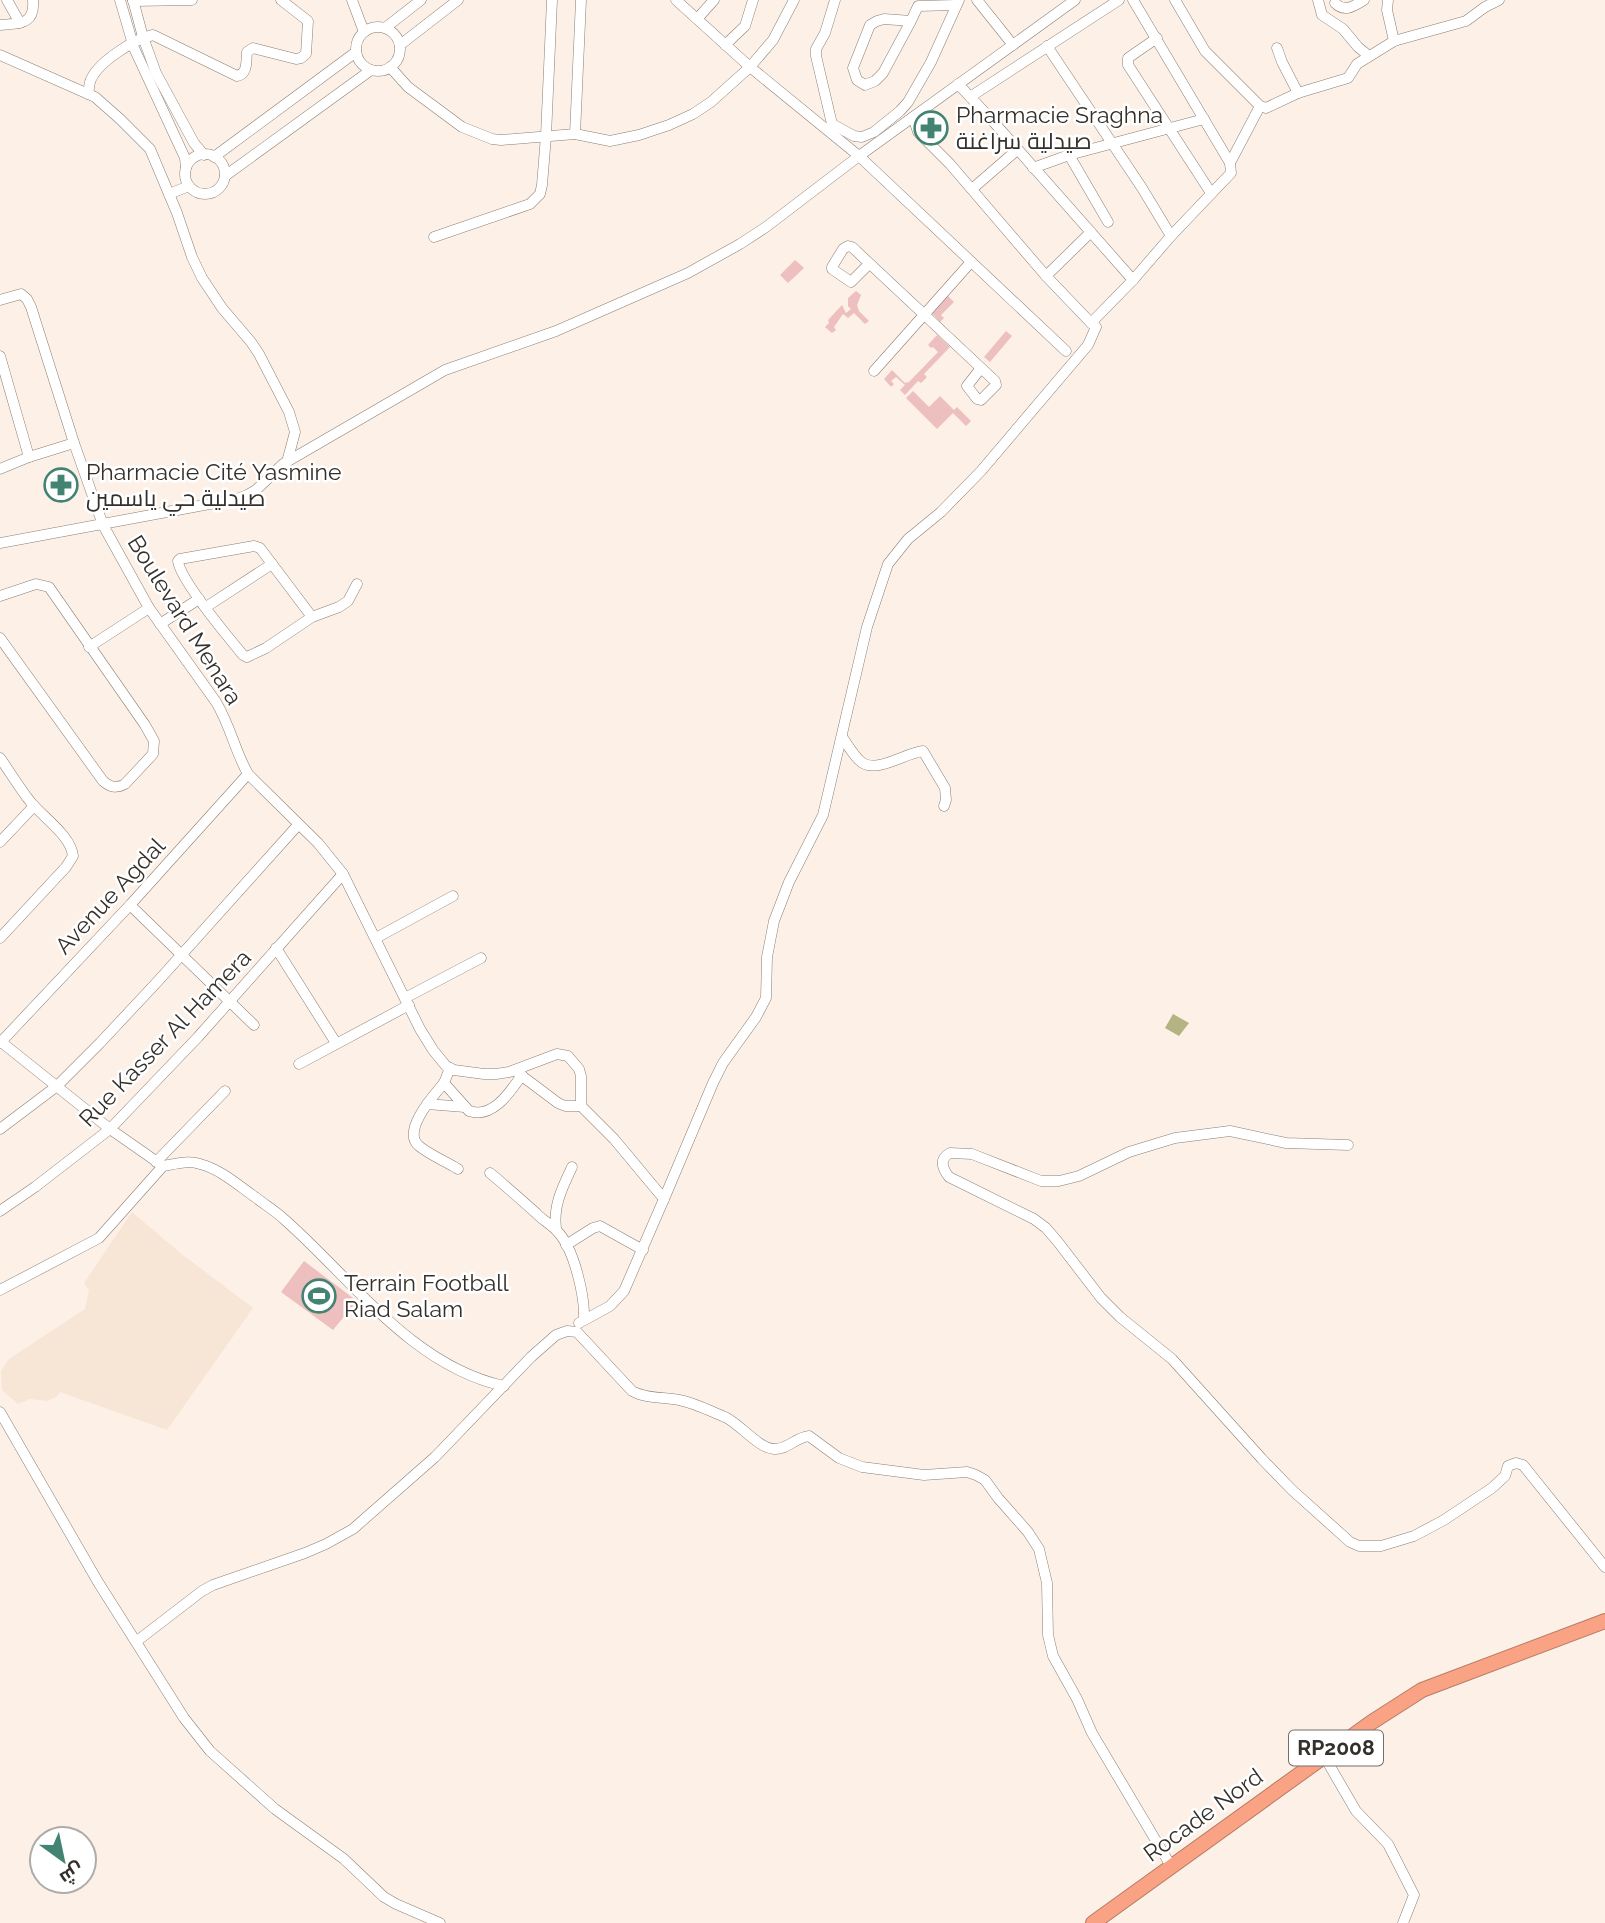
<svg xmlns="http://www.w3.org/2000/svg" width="1605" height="1923" viewBox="0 0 1605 1923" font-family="Raleway,Cairo,sans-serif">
	<rect width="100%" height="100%" fill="#fdf1e7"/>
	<path fill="#f7e5d5" d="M 132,1212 L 179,1252 L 253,1308 L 167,1430 L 60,1392 L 57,1396 L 48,1401 L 30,1399 L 18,1404 L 2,1390 L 1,1371 L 9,1359 L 85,1309 L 89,1290 L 84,1283 Z"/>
	<g fill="#edbfbf">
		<path d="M 795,260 L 804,268 L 788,283 L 780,275 Z"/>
		<path d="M 856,291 L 861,295 L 857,305 L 859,311 L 869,321 L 865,324 L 854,313 L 848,318 L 843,314 L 834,327 L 836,330 L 832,333 L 825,327 L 829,323 L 828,320 L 842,305 L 846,313 L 851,309 L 848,306 L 848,298 Z"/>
		<path d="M 947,295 L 954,302 L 941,315 L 944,318 L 940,322 L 932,313 Z"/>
		<path d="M 1006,331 L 1012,336 L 990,362 L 984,357 Z"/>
		<path d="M 937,335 L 950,347 L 924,374 L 927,377 L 921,383 L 918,381 L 905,395 L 900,390 L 905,385 L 896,377 L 891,381 L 894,384 L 891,387 L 884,379 L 892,370 L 905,383 L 909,382 L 938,352 L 933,347 L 931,348 L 928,345 Z"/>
		<path d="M 913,391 L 929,407 L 940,396 L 954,410 L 957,407 L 971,421 L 966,426 L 953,413 L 937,429 L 906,398 Z"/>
		<path d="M 304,1261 L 357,1301 L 333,1330 L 281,1292 Z"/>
	</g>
	<path fill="#b4b383" d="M 1173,1014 L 1189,1023 L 1179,1036 L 1165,1028 Z"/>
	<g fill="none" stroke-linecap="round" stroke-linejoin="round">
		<defs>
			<g id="minor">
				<path d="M 7,0 L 20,23"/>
				<path d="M 120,0 L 134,48 L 185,158 L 186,168"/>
				<path d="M 133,0 L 143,37 L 156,73 L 194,143 L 204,155"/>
				<path d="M 352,0 L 364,32"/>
				<path d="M 676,0 L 750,67 L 859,156 L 1066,351"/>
				<path d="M 835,0 L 825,33 L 816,49 L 816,56 L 832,124 L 854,136 L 862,137 L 874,132 L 900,111 L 908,102 L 931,62 L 959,0"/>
				<path d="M 977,0 L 1013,45"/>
				<path d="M 1175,0 L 1205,51 L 1260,106 L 1266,108 L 1298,93 L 1348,78 L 1357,64 L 1394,41 L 1466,21 L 1485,7 L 1499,0"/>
				<path d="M 1318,0 L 1322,15 L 1343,29 L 1358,47 L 1369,56"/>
				<path d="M 1388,0 L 1387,10 L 1394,41"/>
				<path d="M 133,1 L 192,0"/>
				<path d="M 1335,3 C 1345,13 1354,6 1364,0"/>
				<path d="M 697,19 L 714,0"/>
				<path d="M 911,21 L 884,19 L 877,21 L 870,25 L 853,68 L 857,80 L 865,85 L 875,81 L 883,73 L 911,21 L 918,6 L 956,5"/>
				<path d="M 0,25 C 20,23 35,25 33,0"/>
				<circle cx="378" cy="49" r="22"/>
				<path d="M 385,28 L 421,0"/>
				<path d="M 1157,38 L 1128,58 L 1128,65 L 1211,193"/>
				<path d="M 400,45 L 458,0"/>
				<path d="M 725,45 L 745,26 L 753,0"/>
				<path d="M 1047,46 L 1142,188 L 1171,236"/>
				<path d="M 1277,48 L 1282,62 L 1298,93"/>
				<path d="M 0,55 L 95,97 L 120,119 L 150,149 L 177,213 L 192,257 L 202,278 L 222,308 L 251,342 L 259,354 L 289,412 L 295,432 L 287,462"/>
				<path d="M 390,67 L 408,87 L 462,127 L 492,139 L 501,140 L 575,134 L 610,141 L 639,135 L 669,125 L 693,114 L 711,102 L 750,67 L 773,40 L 794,0"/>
				<path d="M 958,84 L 991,119 L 1133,280"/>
				<path d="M 88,94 C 89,90 89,86 90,82 C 96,63 134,39 153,35 L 237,76 C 248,74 246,61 247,52 L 253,48 L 296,59 L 301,58 L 306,54 L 308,21 L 281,0"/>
				<path d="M 970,97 L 1119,0"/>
				<path d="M 913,117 L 918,132 L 950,164 L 1046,276 L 1091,323"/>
				<path d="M 575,134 L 581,0"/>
				<circle cx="205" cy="174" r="20"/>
				<path d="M 1069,155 L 1108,222"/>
				<path d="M 214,157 L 356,52"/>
				<path d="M 1230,163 L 1260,106"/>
				<path d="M 1033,168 L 1069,155 L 1204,119"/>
				<path d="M 225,176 L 371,70"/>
				<path d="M 972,189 L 1017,150"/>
				<path d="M 169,194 L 189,186"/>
				<path d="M 434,237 L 530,204 L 540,194 L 542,185 L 546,136 L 552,0"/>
				<path d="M 869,264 L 851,282 L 832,269 L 832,267 L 843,249 L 848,246 L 852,247 L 995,381 L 996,385 L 981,400 L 977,399 L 967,386 L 981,368"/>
				<path d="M 1046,276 L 1091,232"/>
				<path d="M 0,300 L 21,294 L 27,299 L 31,307 L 74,443 L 103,525 L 149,608 L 216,702 C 230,725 235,751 248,774 L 318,843 L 343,874 L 420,1029 L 433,1050 L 446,1066 L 454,1070 L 484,1074 L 496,1074 L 509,1072 L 557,1054 L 568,1056 L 579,1069 L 581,1076 L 581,1106 L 614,1139 L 664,1199 L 713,1083 L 723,1063 L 756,1017 L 766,998 L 767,957 L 774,921 L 789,882 L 823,815 L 867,627 L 888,564 L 908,539 L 941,512 L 981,471 L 1088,345 L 1096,327 L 1091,323 L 1133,280 L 1171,236 L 1231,173 L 1230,163 L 1133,0"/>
				<path d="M 0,356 L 29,457"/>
				<path d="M 874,371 L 971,262"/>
				<path d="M 0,469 L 29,457 L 74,443"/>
				<path d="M 0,543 L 172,511 L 237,499 L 247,495 L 256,490 L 283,464 L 445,370 L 556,331 L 688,273 L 740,244 L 766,227 L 859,156 L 1075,0"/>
				<path d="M 0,596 L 36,584 L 49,587 L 145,725 L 154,741 L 153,754 L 125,784 C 116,789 110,787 103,781 L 0,638"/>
				<path d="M 206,607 L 272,564"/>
				<path d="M 312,617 L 260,548 L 254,546 L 180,559 L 178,561 C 180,580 228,637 243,655 L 247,657 L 266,648 L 312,617 L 339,607 L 348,601 L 357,584"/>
				<path d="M 160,624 L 199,599"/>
				<path d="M 89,647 L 149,608"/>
				<path d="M 842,737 C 847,744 852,753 859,760 C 874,776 904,753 923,751 L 945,788 L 946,800 L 944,806"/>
				<path d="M 0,758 C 10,772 18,786 29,800 C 41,816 71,835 73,856 L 66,867 L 0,938"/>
				<path d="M 0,842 L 34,806"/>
				<path d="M 130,905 L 254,1025"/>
				<path d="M 376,938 L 453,896"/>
				<path d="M 276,948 L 336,1043"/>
				<path d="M 405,998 L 481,958"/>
				<path d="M 0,1041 L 110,1129 L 163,1166"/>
				<path d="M 0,1043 L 130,905 L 248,774"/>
				<path d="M 299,1064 L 409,1005"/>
				<path d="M 450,1068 L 444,1083 L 469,1111 C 493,1119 510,1092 522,1075"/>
				<path d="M 518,1073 L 558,1103 L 565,1106 L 581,1106"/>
				<path d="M 444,1083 C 434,1095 401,1131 419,1146 C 430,1155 445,1161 458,1169"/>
				<path d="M 427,1104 L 465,1107"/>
				<path d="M 0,1129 L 57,1086 L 100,1043 L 158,981 L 298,825"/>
				<path d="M 1348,1145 L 1286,1143 L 1230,1131 L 1175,1138 L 1129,1152 L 1079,1176 L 1059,1181 L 1041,1181 L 972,1154 L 950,1153 C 939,1159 942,1168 949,1177 L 1034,1219 L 1046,1228 L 1058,1242 L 1101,1298 L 1120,1317 L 1172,1359 L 1262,1459 L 1291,1489 L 1350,1542 L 1359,1546 L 1381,1546 L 1414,1536 L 1444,1520 L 1492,1488 L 1505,1476 L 1508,1466 L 1516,1463 L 1523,1465 L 1605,1567"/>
				<path d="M 156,1162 L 225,1091"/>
				<path d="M 490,1173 C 506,1186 521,1200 536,1213 C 542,1220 551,1224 557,1231 C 574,1248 585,1296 584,1320"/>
				<path d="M 0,1211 L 35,1187 L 110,1129 L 198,1037 L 343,874"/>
				<path d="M 556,1229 C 553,1206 562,1188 572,1167"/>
				<path d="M 566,1245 L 593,1228 L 600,1226 L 643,1250"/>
				<path d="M 0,1290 L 99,1238 L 163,1166 C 175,1164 188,1160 200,1164 C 220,1169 238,1185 255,1197 C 265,1205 276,1211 285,1220 C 352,1279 412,1366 504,1386"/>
				<path d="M 579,1323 L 610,1306 L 624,1291 L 664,1199"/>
				<path d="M 0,1412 L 98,1582 L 184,1718 L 210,1751 L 275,1809 L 344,1859 L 384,1897 L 396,1904 L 440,1923"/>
				<path d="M 137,1641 L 202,1591 L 213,1585 L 305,1553 L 326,1544 L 353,1529 L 435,1457 L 531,1357 L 556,1335 L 567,1331 L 577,1332 L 632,1391 C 646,1399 664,1397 679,1400 C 695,1403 710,1411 725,1417 C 740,1424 758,1448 774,1449 C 787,1450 796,1437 809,1436 L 839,1458 L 862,1467 L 924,1475 L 967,1472 L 976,1475 L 985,1480 L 998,1498 L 1028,1532 L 1039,1549 L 1047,1583 L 1048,1635 L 1053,1656 L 1077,1699 L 1092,1733 L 1171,1866"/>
				<path d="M 1324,1756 L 1356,1811 L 1388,1844 L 1414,1895 L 1403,1923"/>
			</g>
			<path id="highway" d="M 1093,1923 L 1372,1722 L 1422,1690 L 1605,1621"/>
		</defs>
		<use href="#minor" stroke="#887e75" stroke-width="11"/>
		<use href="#highway" stroke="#b57b65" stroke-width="16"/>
		<use href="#minor" stroke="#fff" stroke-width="10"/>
		<use href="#highway" stroke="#faa384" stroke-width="14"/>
	</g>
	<defs>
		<symbol id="pharmacy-ring" viewBox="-11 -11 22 22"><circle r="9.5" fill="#fff" stroke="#438372" stroke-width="1.5"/><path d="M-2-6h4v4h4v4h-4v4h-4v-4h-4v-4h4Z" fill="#438372"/></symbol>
		<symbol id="stadium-ring" viewBox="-11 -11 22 22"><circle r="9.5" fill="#fff" stroke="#438372" stroke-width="1.5"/><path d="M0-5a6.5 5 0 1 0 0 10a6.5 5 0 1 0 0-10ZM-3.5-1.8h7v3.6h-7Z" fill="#438372"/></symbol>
	</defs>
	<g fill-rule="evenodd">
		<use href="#pharmacy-ring" x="912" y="109" width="38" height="38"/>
		<use href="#pharmacy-ring" x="42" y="466" width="38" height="38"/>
		<use href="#stadium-ring" x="300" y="1277" width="38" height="38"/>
	</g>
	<g text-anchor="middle" stroke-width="5" stroke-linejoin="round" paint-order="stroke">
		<rect fill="#fff" stroke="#716e6b" stroke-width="2" x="1289" y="1730.5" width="94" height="35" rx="5"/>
		<g font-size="21" font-weight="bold" fill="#34302c">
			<text x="1336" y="1755">RP2008</text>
		</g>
		<g font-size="23" fill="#34302c" stroke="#fff" text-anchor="start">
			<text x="956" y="123">Pharmacie Sraghna<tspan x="956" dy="26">صيدلية سراغنة</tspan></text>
			<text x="86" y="480">Pharmacie Cité Yasmine<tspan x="86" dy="26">صيدلية حي ياسمين</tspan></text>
			<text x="344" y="1291">Terrain Football<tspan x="344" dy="26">Riad Salam</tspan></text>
		</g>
		<g font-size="23" fill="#34302c" stroke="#fff">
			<text transform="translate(185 620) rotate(58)" y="8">Boulevard Menara</text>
			<text transform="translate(110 896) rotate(-47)" y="8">Avenue Agdal</text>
			<text transform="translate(165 1038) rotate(-46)" y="8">Rue Kasser Al Hamera</text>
			<text transform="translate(1203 1815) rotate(-36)" y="8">Rocade Nord</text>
		</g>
	</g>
	<g transform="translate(63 1860) rotate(147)"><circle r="33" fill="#ffffff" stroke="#aeacab" stroke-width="2"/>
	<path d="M0-5L12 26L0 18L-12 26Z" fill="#438372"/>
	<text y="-10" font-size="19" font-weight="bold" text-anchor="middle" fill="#34302c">ش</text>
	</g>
</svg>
